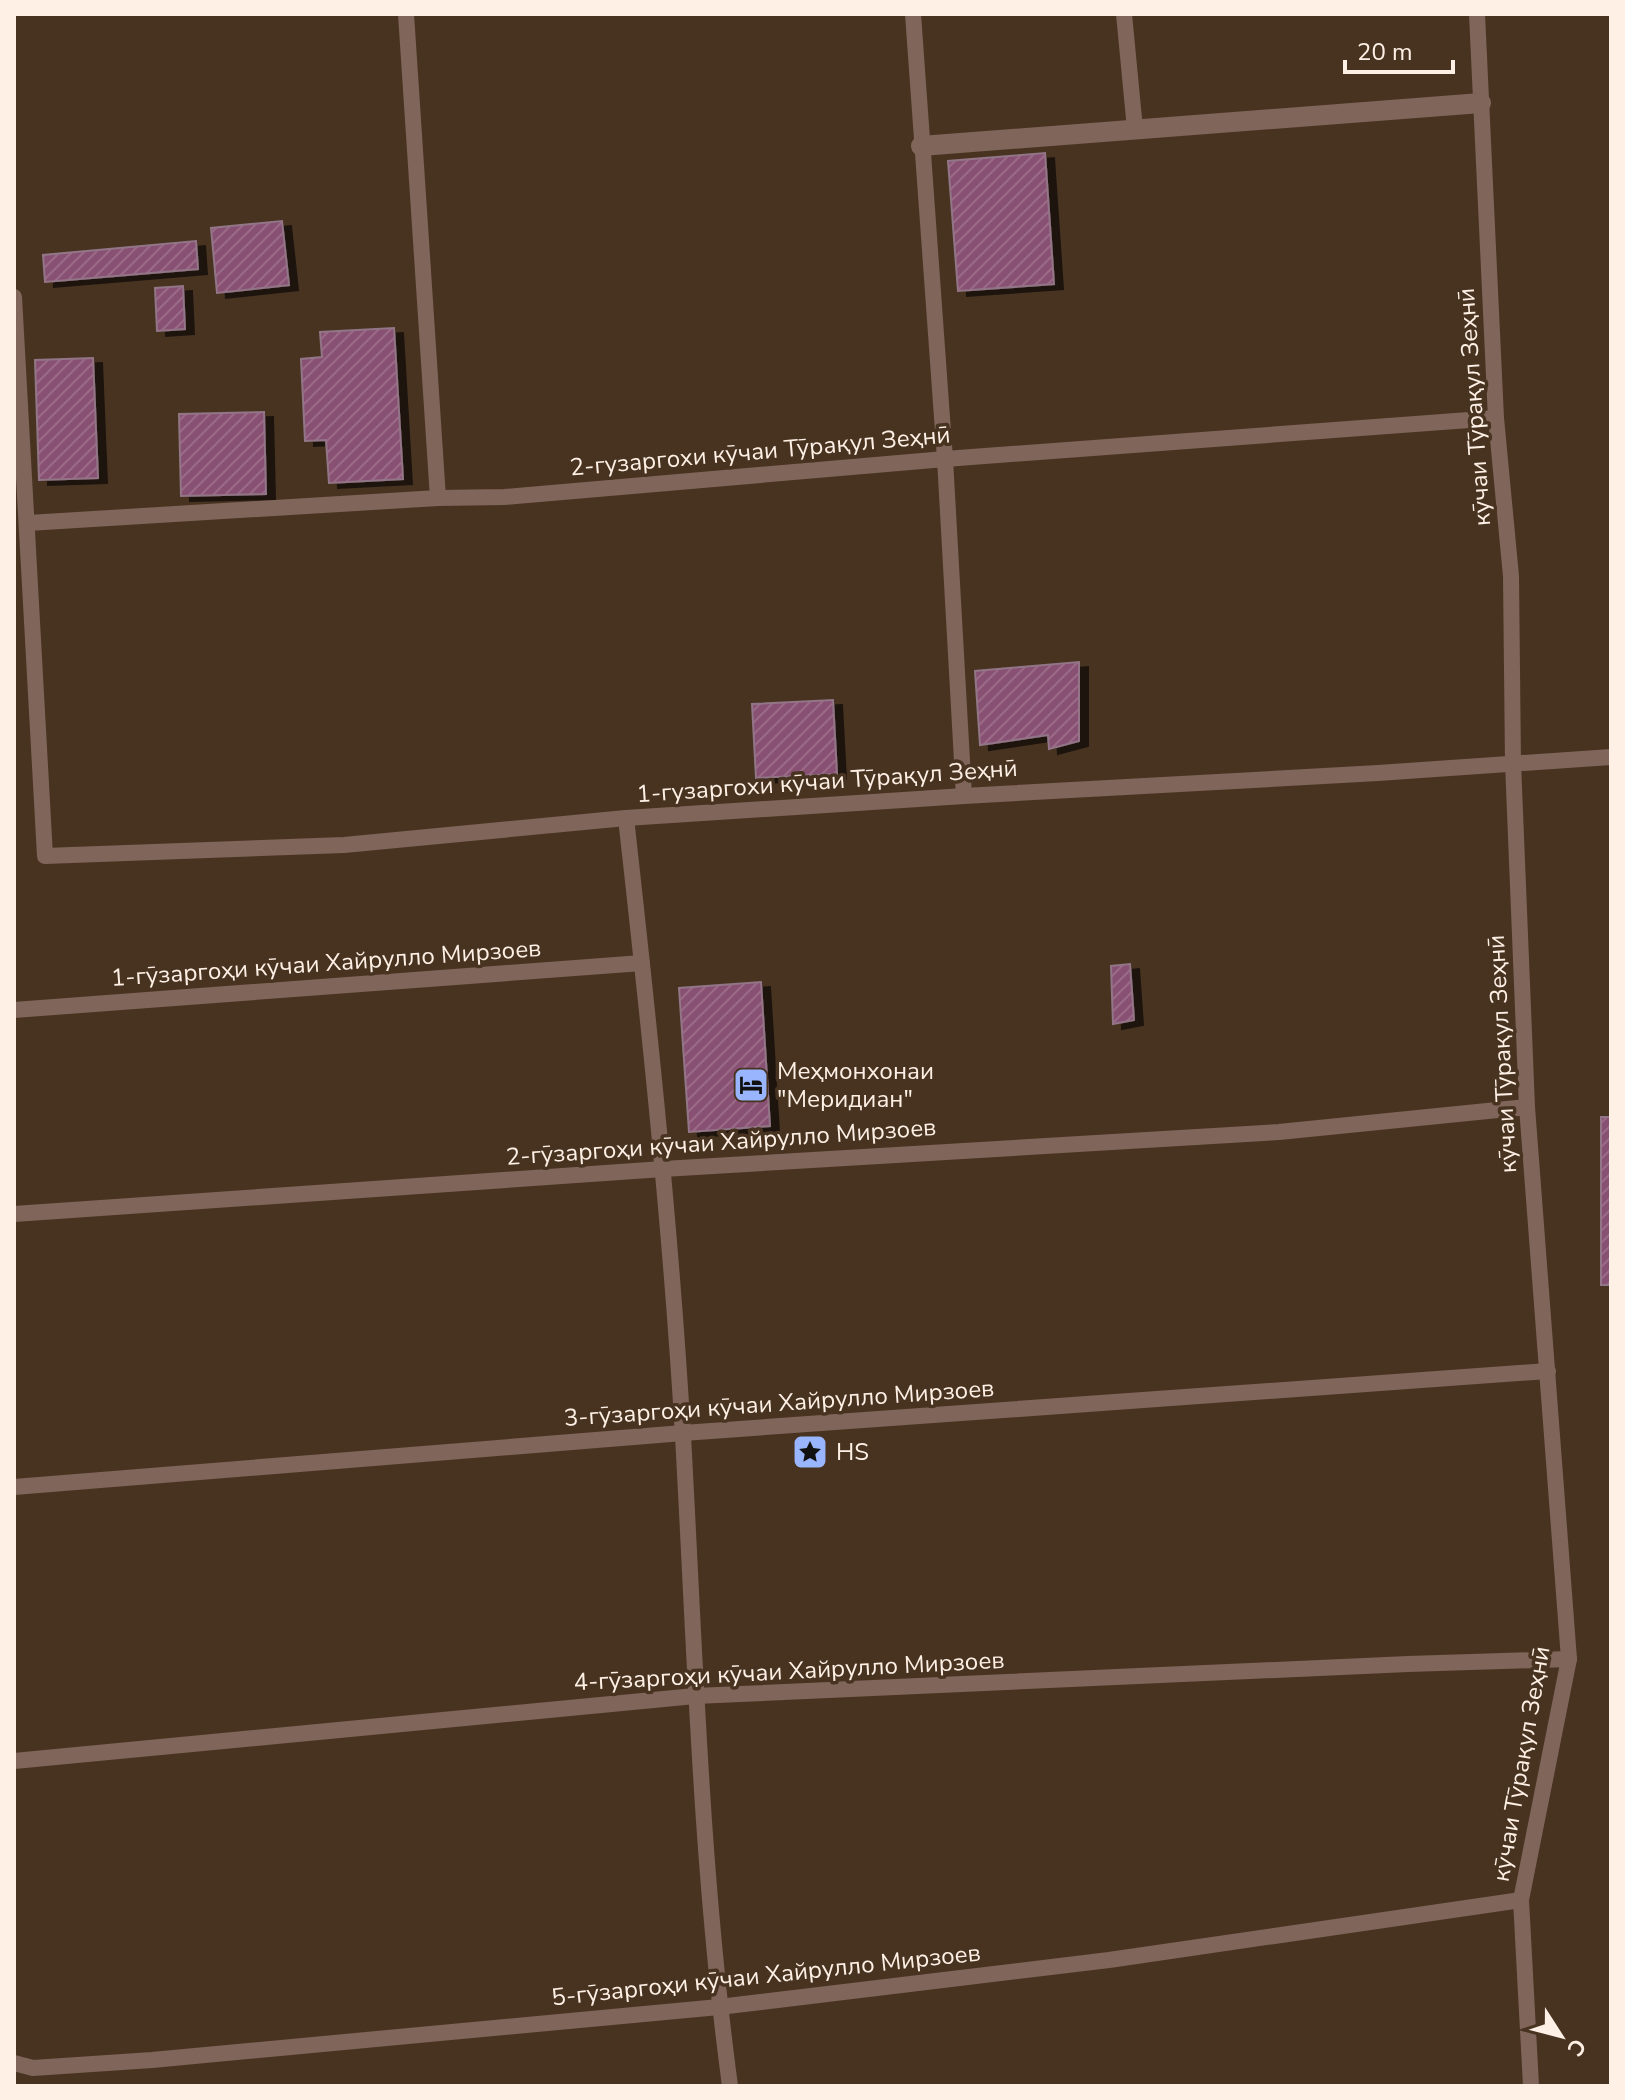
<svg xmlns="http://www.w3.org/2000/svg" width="1625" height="2100" viewBox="0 0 1625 2100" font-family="'Nunito Sans',sans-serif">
	<defs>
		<pattern id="building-hatch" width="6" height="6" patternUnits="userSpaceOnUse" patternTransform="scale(2)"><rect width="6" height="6" fill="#885173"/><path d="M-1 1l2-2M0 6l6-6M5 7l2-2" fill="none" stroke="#9a6a87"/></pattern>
		<filter id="shadow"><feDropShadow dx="9" dy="5" stdDeviation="0" flood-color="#0009"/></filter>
	</defs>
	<rect width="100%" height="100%" fill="#483321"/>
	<g fill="url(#building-hatch)" stroke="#927586" stroke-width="2" filter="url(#shadow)">
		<path d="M 1045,153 L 1054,284 L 958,291 L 948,161 Z"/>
		<path d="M 282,221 L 289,285 L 217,293 L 211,228 Z"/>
		<path d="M 196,241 L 198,269 L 45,282 L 43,255 Z"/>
		<path d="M 183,286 L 185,329 L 157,331 L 155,288 Z"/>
		<path d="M 394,328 L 403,479 L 329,483 L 326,440 L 305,441 L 301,359 L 322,357 L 320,332 Z"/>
		<path d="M 93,358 L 98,478 L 39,480 L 35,360 Z"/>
		<path d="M 264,412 L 266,494 L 181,496 L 179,414 Z"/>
		<path d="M 1079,662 L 1079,741 L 1049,749 L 1048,735 L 980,745 L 975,671 Z"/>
		<path d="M 833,700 L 837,774 L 756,778 L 752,704 Z"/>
		<path d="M 1130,964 L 1134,1020 L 1113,1024 L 1111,966 Z"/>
		<path d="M 761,982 L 770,1126 L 689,1132 L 679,988 Z"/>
		<rect x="1601" y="1117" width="10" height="168"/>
	</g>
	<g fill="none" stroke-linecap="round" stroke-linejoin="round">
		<g stroke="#80655a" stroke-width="16">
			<path d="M 406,14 L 438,498"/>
			<path d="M 913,14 L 945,459 L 964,796"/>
			<path d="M 1124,14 L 1135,129"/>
			<path d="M 1477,14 L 1496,418 L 1511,576 L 1513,763 L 1527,1107 L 1569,1659 L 1521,1900 L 1531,2086"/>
			<path d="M 14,297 L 45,856 L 344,845 L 626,818 L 964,796 L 1378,773 L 1611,757"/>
			<path d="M 28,523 L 438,498 L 504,497 L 945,459 L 1496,418"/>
			<path d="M 626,818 C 649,1024 671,1230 683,1436 C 695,1653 701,1870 730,2086"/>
			<path d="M 14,1010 L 642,963"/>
			<path d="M 14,1214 L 663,1169 L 1279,1132 L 1527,1107"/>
			<path d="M 14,1487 L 683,1433 L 1548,1371"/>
			<path d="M 14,1761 L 695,1696 L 1408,1664 L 1569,1659"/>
			<path d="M 14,2063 L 33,2068 L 152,2060 L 719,2007 L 1109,1960 L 1521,1900"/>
		</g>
		<path stroke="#80655a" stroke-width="20" d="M 921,146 L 1481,103"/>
	</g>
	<defs>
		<symbol id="hotel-square" viewBox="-11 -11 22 22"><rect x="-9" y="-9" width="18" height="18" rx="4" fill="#98b5fd" stroke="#483321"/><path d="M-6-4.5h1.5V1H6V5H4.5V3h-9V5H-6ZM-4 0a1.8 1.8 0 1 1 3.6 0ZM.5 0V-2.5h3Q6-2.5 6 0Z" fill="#111"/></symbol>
		<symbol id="sight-square" viewBox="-11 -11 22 22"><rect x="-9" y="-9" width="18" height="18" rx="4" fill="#98b5fd" stroke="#483321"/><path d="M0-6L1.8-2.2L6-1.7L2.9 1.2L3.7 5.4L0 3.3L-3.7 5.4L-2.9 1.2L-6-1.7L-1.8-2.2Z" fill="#111"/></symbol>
	</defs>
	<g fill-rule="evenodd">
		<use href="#hotel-square" x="731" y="1065" width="40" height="40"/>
		<use href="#sight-square" x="790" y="1432" width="40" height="40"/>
	</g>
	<g text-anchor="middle" stroke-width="7" stroke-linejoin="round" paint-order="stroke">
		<g font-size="24" fill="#fef0e5" stroke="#483321">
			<text transform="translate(1474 407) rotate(-94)" y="8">кӯчаи Тӯрақул Зеҳнӣ</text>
			<text transform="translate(760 451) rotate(-5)" y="8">2-гузаргохи кӯчаи Тӯрақул Зеҳнӣ</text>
			<text transform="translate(827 781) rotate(-4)" y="8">1-гузаргохи кӯчаи Тӯрақул Зеҳнӣ</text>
			<text transform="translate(326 963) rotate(-4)" y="8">1-гӯзаргоҳи кӯчаи Хайрулло Мирзоев</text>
			<text transform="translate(1502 1054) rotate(-93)" y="8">кӯчаи Тӯрақул Зеҳнӣ</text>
			<text transform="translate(721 1142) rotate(-4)" y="8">2-гӯзаргоҳи кӯчаи Хайрулло Мирзоев</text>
			<text transform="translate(779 1403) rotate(-4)" y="8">3-гӯзаргоҳи кӯчаи Хайрулло Мирзоев</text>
			<text transform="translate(789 1671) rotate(-3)" y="8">4-гӯзаргоҳи кӯчаи Хайрулло Мирзоев</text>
			<text transform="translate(1521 1764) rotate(-80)" y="8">кӯчаи Тӯрақул Зеҳнӣ</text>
			<text transform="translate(766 1975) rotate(-6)" y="8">5-гӯзаргоҳи кӯчаи Хайрулло Мирзоев</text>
		</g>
		<g font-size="24" fill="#fef0e5" stroke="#483321" text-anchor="start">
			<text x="777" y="1079">Меҳмонхонаи<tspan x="777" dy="28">"Меридиан"</tspan></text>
			<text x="836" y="1460">HS</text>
		</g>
	</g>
	<rect width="1625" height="2100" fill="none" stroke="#fef0e5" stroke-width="32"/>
	<g transform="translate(1561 2036) rotate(126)" stroke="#483321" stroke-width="6" paint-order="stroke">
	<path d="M0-6L14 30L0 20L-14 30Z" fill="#fef0e5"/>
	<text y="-12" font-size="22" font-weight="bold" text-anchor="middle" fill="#fef0e5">С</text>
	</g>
	<path d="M1345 60v12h108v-12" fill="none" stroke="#fef0e5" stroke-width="4"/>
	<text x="1357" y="60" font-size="24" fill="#fef0e5" stroke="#483321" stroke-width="6" paint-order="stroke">20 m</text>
</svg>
